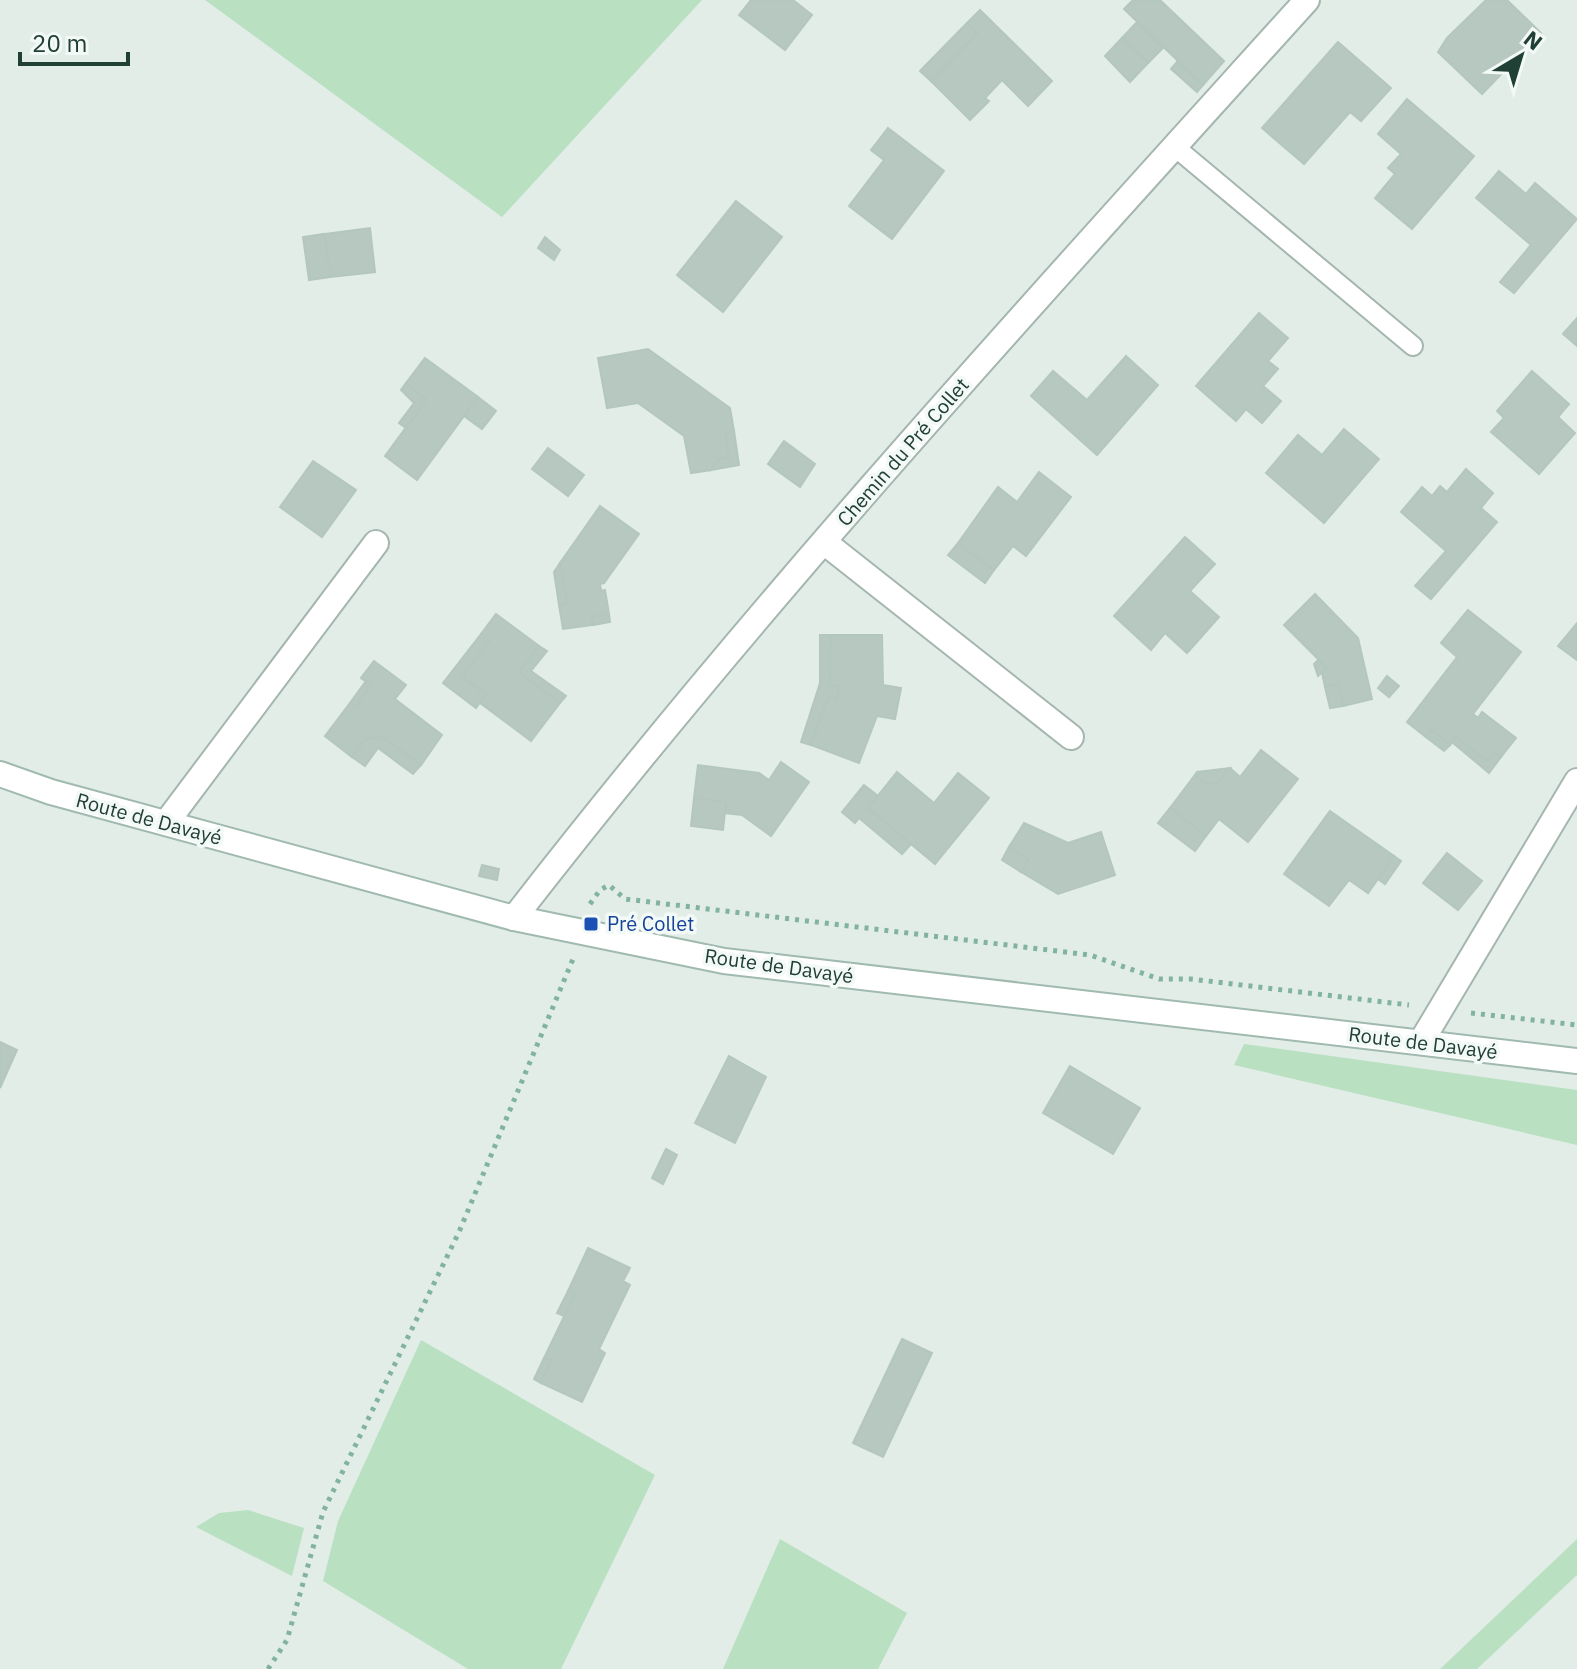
<svg xmlns="http://www.w3.org/2000/svg" width="1577" height="1669" viewBox="0 0 1577 1669" font-family="'IBM Plex Sans',sans-serif">
	<rect width="100%" height="100%" fill="#e2ede8"/>
	<g fill="#bae0c2">
		<path d="M 205,0 L 702,0 L 502,217 Z"/>
		<path d="M 1244,1044 L 1577,1090 L 1577,1145 L 1234,1065 Z"/>
		<path d="M 421,1340 L 655,1475 L 561,1669 L 468,1669 L 323,1581 L 338,1521 Z"/>
		<path d="M 248,1510 L 304,1528 L 292,1576 L 196,1527 L 219,1513 Z"/>
		<path d="M 780,1539 L 907,1613 L 878,1669 L 723,1669 Z"/>
		<path d="M 1577,1539 L 1577,1575 L 1477,1669 L 1440,1669 Z"/>
	</g>
	<g fill="#b7c8c0" stroke="#b4c7be" stroke-width="2">
		<path d="M 751,0 L 793,0 L 812,15 L 785,50 L 739,15 Z"/>
		<path d="M 1133,0 L 1160,0 L 1224,61 L 1203,85 L 1124,9 Z"/>
		<path d="M 1486,0 L 1507,0 L 1541,33 L 1482,94 L 1438,52 L 1447,38 Z"/>
		<path d="M 980,10 L 1052,81 L 1028,106 L 1002,80 L 985,98 L 989,101 L 970,120 L 931,81 L 977,34 L 967,23 Z"/>
		<path d="M 1137,22 L 1163,48 L 1148,63 L 1122,38 Z"/>
		<path d="M 967,23 L 977,34 L 931,81 L 920,71 Z"/>
		<path d="M 1122,38 L 1148,63 L 1130,82 L 1105,56 Z"/>
		<path d="M 1338,42 L 1391,88 L 1361,121 L 1350,112 L 1304,164 L 1262,128 Z"/>
		<path d="M 1177,62 L 1203,85 L 1197,92 L 1171,69 Z"/>
		<path d="M 1407,99 L 1474,156 L 1412,229 L 1375,198 L 1395,174 L 1388,168 L 1401,154 L 1378,134 Z"/>
		<path d="M 888,128 L 944,171 L 892,239 L 849,206 L 884,160 L 871,150 Z"/>
		<path d="M 1499,171 L 1526,194 L 1535,183 L 1577,219 L 1514,293 L 1500,282 L 1531,245 L 1476,198 Z"/>
		<path d="M 736,201 L 782,237 L 723,312 L 677,275 Z"/>
		<path d="M 370,228 L 375,272 L 331,277 L 324,234 Z"/>
		<path d="M 324,234 L 331,277 L 309,280 L 303,237 Z"/>
		<path d="M 545,237 L 560,250 L 554,260 L 538,248 Z"/>
		<path d="M 1259,313 L 1288,338 L 1268,361 L 1278,369 L 1263,386 L 1281,401 L 1262,423 L 1246,409 L 1236,421 L 1196,386 Z"/>
		<path d="M 1577,318 L 1577,346 L 1563,334 Z"/>
		<path d="M 648,349 L 730,408 L 734,431 L 725,433 L 729,458 L 718,460 L 711,470 L 691,473 L 684,436 L 638,403 L 607,408 L 598,358 Z"/>
		<path d="M 1126,356 L 1158,385 L 1097,455 L 1031,396 L 1053,371 L 1087,400 Z"/>
		<path d="M 425,358 L 478,397 L 417,480 L 385,456 L 426,400 L 406,383 Z"/>
		<path d="M 1532,371 L 1569,404 L 1558,417 L 1575,433 L 1539,474 L 1491,432 L 1504,418 L 1497,411 Z"/>
		<path d="M 406,383 L 426,400 L 406,428 L 399,423 L 414,403 L 401,390 Z"/>
		<path d="M 478,397 L 496,411 L 482,429 L 464,416 Z"/>
		<path d="M 1344,429 L 1379,459 L 1324,523 L 1266,473 L 1298,435 L 1322,455 Z"/>
		<path d="M 734,431 L 739,465 L 711,470 L 718,460 L 729,458 L 725,433 Z"/>
		<path d="M 784,441 L 815,464 L 800,487 L 768,464 Z"/>
		<path d="M 548,448 L 584,475 L 568,496 L 532,469 Z"/>
		<path d="M 313,461 L 356,490 L 322,537 L 280,507 Z"/>
		<path d="M 1466,469 L 1493,493 L 1481,508 L 1497,522 L 1431,599 L 1415,586 L 1446,551 L 1401,512 L 1422,487 L 1432,496 L 1440,486 L 1447,492 Z"/>
		<path d="M 1039,472 L 1071,497 L 1026,556 L 1013,546 L 994,570 L 958,543 L 998,487 L 1017,502 Z"/>
		<path d="M 600,506 L 639,534 L 604,583 L 600,584 L 601,591 L 605,590 L 609,614 L 591,617 L 593,625 L 563,629 L 559,605 L 567,604 L 560,563 Z"/>
		<path d="M 1185,537 L 1215,564 L 1190,591 L 1219,617 L 1187,653 L 1165,633 L 1151,650 L 1114,616 Z"/>
		<path d="M 958,543 L 994,570 L 985,583 L 948,555 Z"/>
		<path d="M 560,563 L 567,604 L 559,605 L 554,572 Z"/>
		<path d="M 1315,594 L 1358,638 L 1372,699 L 1343,706 L 1338,684 L 1325,687 L 1322,673 L 1327,668 L 1284,625 Z"/>
		<path d="M 1468,610 L 1521,652 L 1473,714 L 1478,718 L 1482,712 L 1516,738 L 1501,757 L 1494,752 L 1487,761 L 1456,737 L 1450,745 L 1432,730 L 1426,737 L 1407,722 L 1457,657 L 1441,643 Z"/>
		<path d="M 496,614 L 539,646 L 519,672 L 560,703 L 531,741 L 480,703 L 486,694 L 462,677 L 490,640 L 481,634 Z"/>
		<path d="M 609,614 L 610,622 L 593,625 L 591,617 Z"/>
		<path d="M 1577,623 L 1577,660 L 1558,646 Z"/>
		<path d="M 481,634 L 490,640 L 462,677 L 486,694 L 476,708 L 443,683 Z"/>
		<path d="M 820,635 L 831,635 L 830,685 L 839,686 L 836,700 L 828,698 L 811,745 L 801,742 L 820,683 Z"/>
		<path d="M 831,635 L 882,635 L 883,685 L 901,688 L 895,719 L 877,716 L 859,763 L 811,745 L 828,698 L 836,700 L 839,686 L 830,685 Z"/>
		<path d="M 539,646 L 547,651 L 531,671 L 566,696 L 560,703 L 519,672 Z"/>
		<path d="M 1318,660 L 1327,668 L 1318,676 L 1314,664 Z"/>
		<path d="M 374,661 L 406,685 L 395,699 L 442,735 L 421,765 L 382,737 L 366,739 L 352,757 L 325,736 L 350,703 L 356,706 L 371,685 L 361,678 Z"/>
		<path d="M 1387,676 L 1399,686 L 1389,697 L 1378,688 Z"/>
		<path d="M 366,681 L 371,685 L 356,706 L 350,703 Z"/>
		<path d="M 1338,684 L 1343,706 L 1330,708 L 1325,687 Z"/>
		<path d="M 1432,730 L 1450,745 L 1444,751 L 1426,737 Z"/>
		<path d="M 382,737 L 421,765 L 413,774 L 378,748 L 365,766 L 352,757 L 366,739 Z"/>
		<path d="M 1456,737 L 1487,761 L 1494,752 L 1501,757 L 1489,773 L 1452,742 Z"/>
		<path d="M 1261,750 L 1298,779 L 1248,842 L 1219,819 L 1206,836 L 1170,808 L 1195,775 L 1206,784 L 1218,783 L 1230,768 L 1240,777 Z"/>
		<path d="M 781,762 L 809,782 L 771,836 L 742,815 L 725,813 L 726,802 L 694,798 L 698,765 L 759,773 L 769,780 Z"/>
		<path d="M 1230,768 L 1218,783 L 1206,784 L 1195,775 L 1197,772 Z"/>
		<path d="M 897,772 L 934,803 L 958,773 L 989,798 L 935,864 L 868,808 Z"/>
		<path d="M 864,785 L 878,796 L 868,808 L 911,844 L 902,854 L 859,818 L 855,823 L 842,812 Z"/>
		<path d="M 694,798 L 726,802 L 723,830 L 691,826 Z"/>
		<path d="M 1170,808 L 1206,836 L 1195,851 L 1158,823 Z"/>
		<path d="M 1330,811 L 1394,856 L 1368,893 L 1349,880 L 1329,906 L 1284,874 Z"/>
		<path d="M 1024,823 L 1068,843 L 1101,832 L 1115,875 L 1058,894 L 1021,872 L 1028,859 L 1009,847 Z"/>
		<path d="M 1009,847 L 1028,859 L 1021,872 L 1002,860 Z"/>
		<path d="M 1447,853 L 1482,881 L 1458,910 L 1423,883 Z"/>
		<path d="M 1394,856 L 1401,861 L 1385,884 L 1378,879 Z"/>
		<path d="M 482,865 L 499,869 L 497,880 L 479,876 Z"/>
		<path d="M 0,1042 L 17,1050 L 0,1088 Z"/>
		<path d="M 729,1056 L 766,1077 L 735,1143 L 695,1123 Z"/>
		<path d="M 1070,1066 L 1140,1108 L 1113,1154 L 1043,1113 Z"/>
		<path d="M 666,1149 L 677,1155 L 663,1184 L 652,1178 Z"/>
		<path d="M 588,1248 L 630,1268 L 623,1281 L 630,1285 L 599,1349 L 605,1353 L 582,1402 L 541,1383 L 551,1360 L 544,1358 L 575,1294 L 568,1291 Z"/>
		<path d="M 568,1291 L 575,1294 L 564,1316 L 557,1313 Z"/>
		<path d="M 902,1339 L 932,1353 L 883,1457 L 853,1443 Z"/>
		<path d="M 544,1358 L 551,1360 L 541,1383 L 534,1379 Z"/>
	</g>
	<g fill="none" stroke-linecap="round" stroke-linejoin="round">
		<defs>
			<path id="lane" d="M 1175,147 L 1413,346"/>
			<g id="street">
				<path d="M 824,542 L 1071,737"/>
				<path d="M 166,823 L 376,543"/>
				<path d="M 514,918 C 762,598 1036,300 1307,0"/>
				<path d="M 1421,1042 L 1577,781"/>
			</g>
			<path id="secondary" d="M 0,774 L 51,792 L 514,918 L 724,961 L 1577,1061"/>
		</defs>
		<use href="#lane" stroke="#a4b6af" stroke-width="22"/>
		<use href="#street" stroke="#a4b6af" stroke-width="28"/>
		<use href="#secondary" stroke="#a0baaf" stroke-width="28"/>
		<g stroke="#81b3a0" stroke-width="5" stroke-dasharray="4 6" stroke-linecap="butt">
			<path d="M 590,904 L 600,890 L 609,885 L 625,899 L 1090,955 L 1159,979 L 1191,979 L 1409,1005"/>
			<path d="M 1471,1013 L 1577,1025"/>
			<path d="M 268,1669 L 287,1640 L 323,1512 L 459,1232 L 573,959"/>
		</g>
		<use href="#lane" stroke="#fff" stroke-width="18"/>
		<use href="#street" stroke="#fff" stroke-width="24"/>
		<use href="#secondary" stroke="#fff" stroke-width="24"/>
	</g>
	<rect fill="#1a4fb4" stroke="#f3f9f6" stroke-width="3" x="583" y="916" width="16" height="16" rx="4"/>
	<g text-anchor="middle" stroke-width="7" stroke-linejoin="round" paint-order="stroke">
		<g font-size="20" fill="#214035" stroke="#f3f9f6">
			<text transform="translate(903 452) rotate(-49)" y="7">Chemin du Pré Collet</text>
			<text transform="translate(149 819) rotate(15)" y="7">Route de Davayé</text>
			<text transform="translate(779 966) rotate(8)" y="7">Route de Davayé</text>
			<text transform="translate(1423 1043) rotate(7)" y="7">Route de Davayé</text>
		</g>
		<g font-size="20" fill="#164399" stroke="#f3f9f6" text-anchor="start">
			<text x="607" y="931">Pré Collet</text>
		</g>
	</g>
	<g transform="translate(1521 56) rotate(38)" stroke="#f3f9f6" stroke-width="6" paint-order="stroke">
	<path d="M0-6L14 30L0 20L-14 30Z" fill="#214035"/>
	<text y="-12" font-size="22" font-weight="bold" text-anchor="middle" fill="#214035">N</text>
	</g>
	<path d="M20 52v12h108v-12" fill="none" stroke="#214035" stroke-width="4"/>
	<text x="32" y="52" font-size="24" fill="#214035" stroke="#f3f9f6" stroke-width="6" paint-order="stroke">20 m</text>
</svg>
